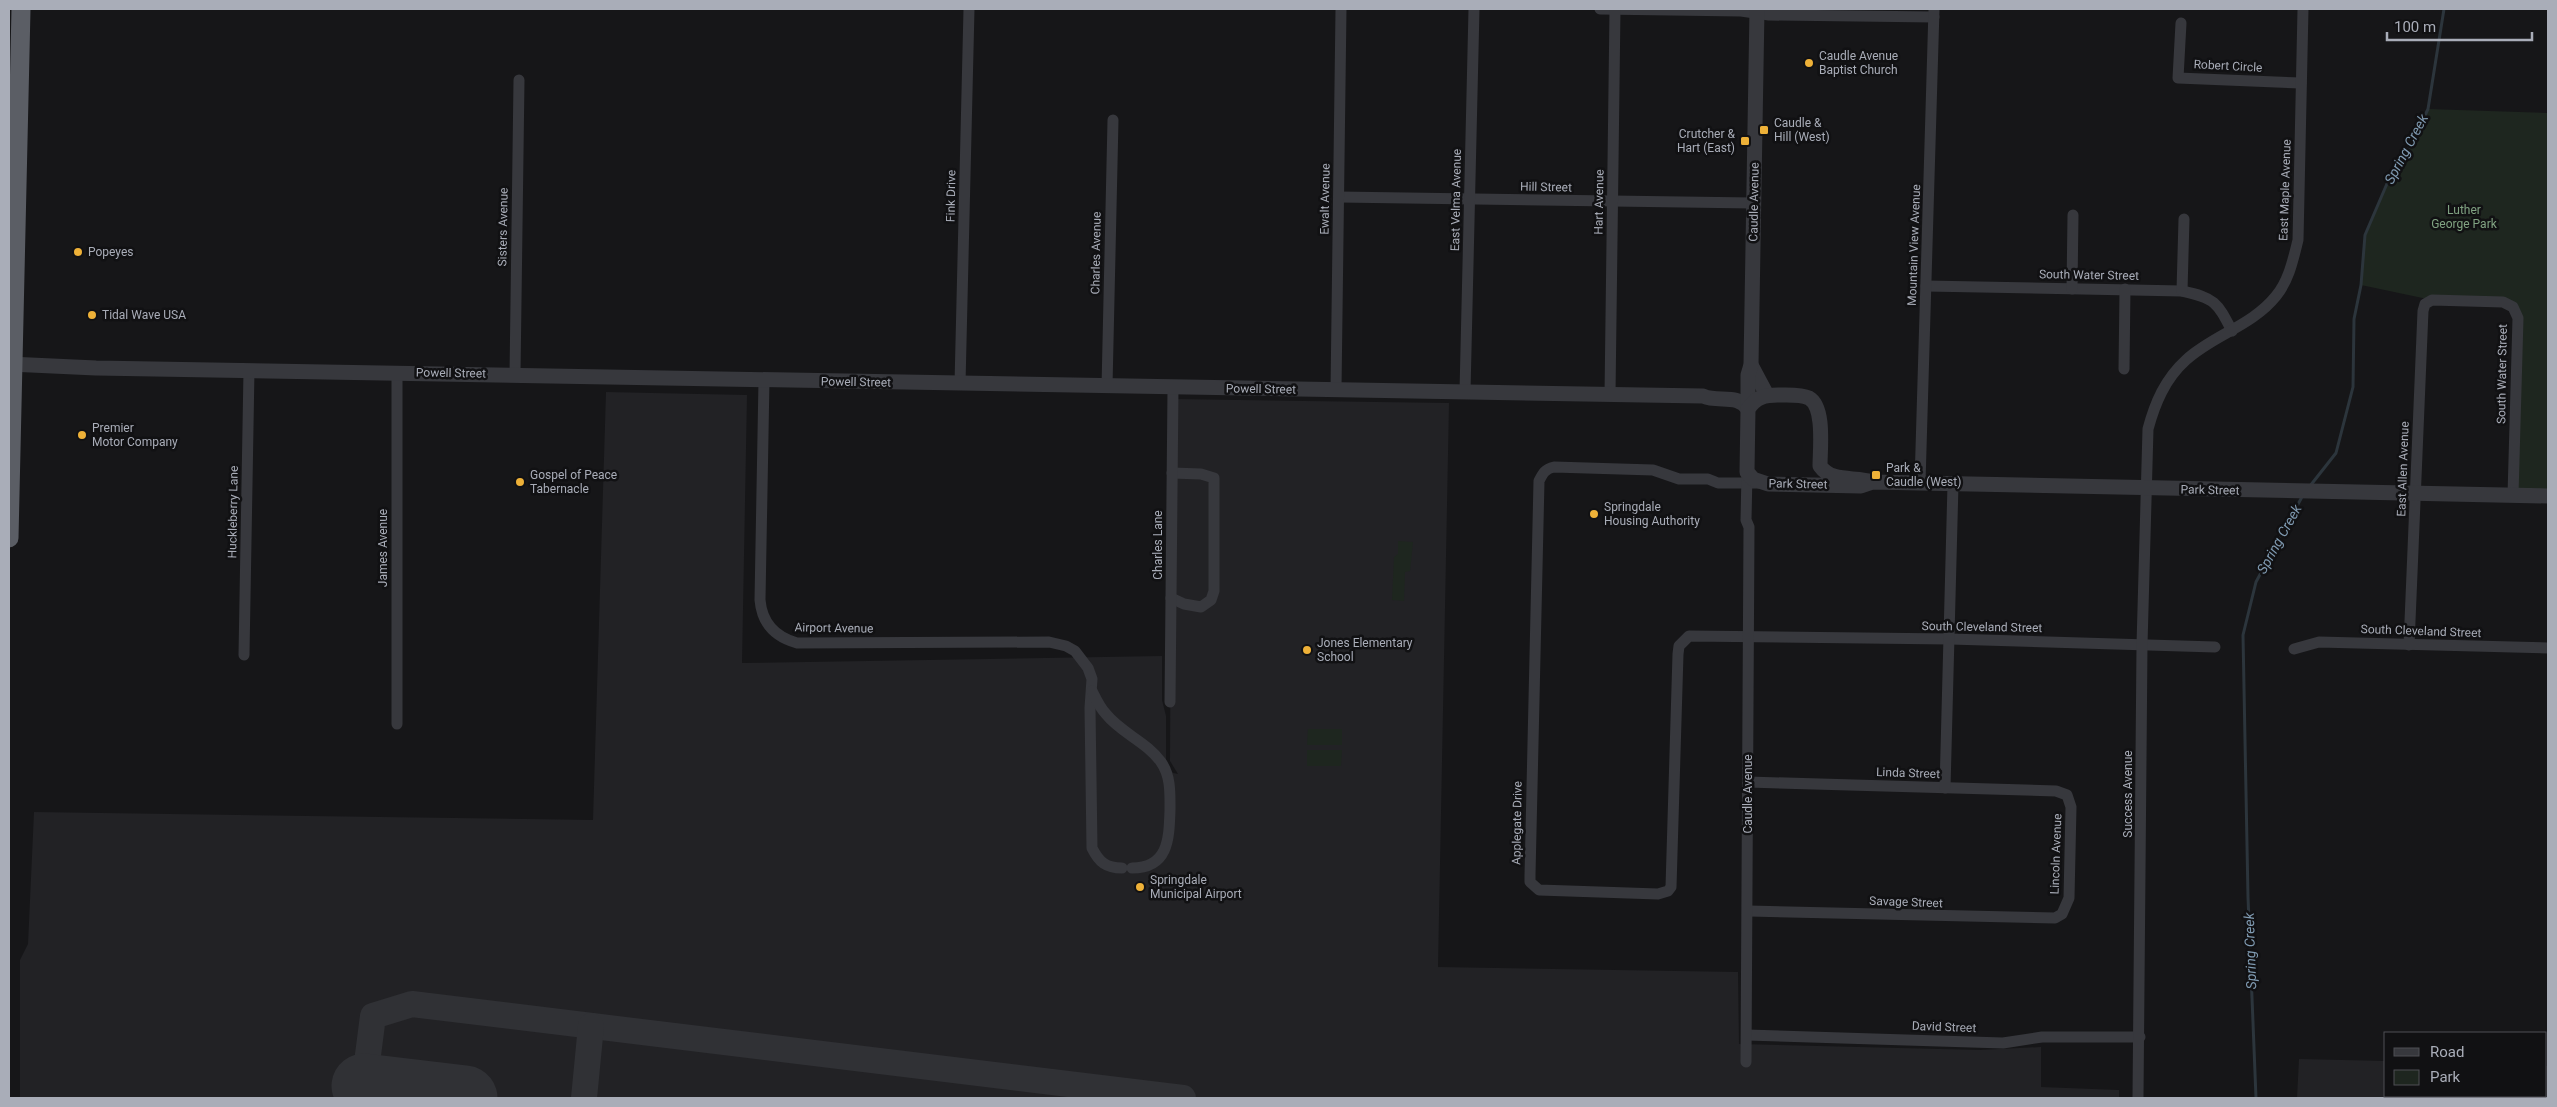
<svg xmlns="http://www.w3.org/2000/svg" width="2557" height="1107" viewBox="0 0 2557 1107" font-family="Roboto,sans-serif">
	<rect width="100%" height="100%" fill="#161618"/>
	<g fill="#222225">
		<path d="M 606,392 L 747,395 L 742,663 L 1162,656 L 1162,700 L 1166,716 L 1166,763 L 1173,773 L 1178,774 L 1170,761 L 1172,399 L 1449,403 L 1438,967 L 1738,972 L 1739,1044 L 1980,1050 L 2041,1047 L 2041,1087 L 2119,1090 L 2119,1098 L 20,1098 L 20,960 L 28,944 L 34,812 L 593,820 Z"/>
		<path d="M 2299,1059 L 2386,1061 L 2386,1096 L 2546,1096 L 2546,1066 L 2548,1066 L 2548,1098 L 2297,1098 Z"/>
	</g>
	<g fill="#1e261f">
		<path d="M 2428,109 L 2548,113 L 2548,496 L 2513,495 L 2513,307 L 2432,300 L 2361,285 L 2365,235 L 2392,172 L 2413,141 Z"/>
		<path d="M 1398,541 L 1413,542 L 1410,571 L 1405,572 L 1404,601 L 1392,600 L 1394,557 L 1398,554 Z"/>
		<path d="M 1308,729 L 1342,729 L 1342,745 L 1307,745 Z"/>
		<path d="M 1307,750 L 1342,750 L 1341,766 L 1307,766 Z"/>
	</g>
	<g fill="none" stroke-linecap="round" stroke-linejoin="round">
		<g stroke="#2c353c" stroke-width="3">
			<path d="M 2310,486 L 2336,453 L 2353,387 L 2354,319 L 2361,285 L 2365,235 L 2392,172 L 2413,141 L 2428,109 L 2444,9"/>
			<path d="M 2256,1098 L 2248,897 L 2243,635 L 2256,582 L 2303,495"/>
		</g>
		<g stroke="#303135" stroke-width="26">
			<path d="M 364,1086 L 373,1016 L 412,1004 L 1183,1098"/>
			<path d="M 584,1098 L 591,1026"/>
		</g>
		<path stroke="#303135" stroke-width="65" d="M 364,1086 L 465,1098"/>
		<g stroke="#37383d" stroke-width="11">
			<path d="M 1600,9 L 1741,11 L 1769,15 L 1934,17"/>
			<path d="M 2181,23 L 2178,78 L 2301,83"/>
			<path d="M 1339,197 L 1753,203"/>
			<path d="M 1926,286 L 2182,291 C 2215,298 2217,302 2232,331"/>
			<path d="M 2072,289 L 2073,215"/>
			<path d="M 2182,291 L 2184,219"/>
			<path d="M 2124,369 L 2125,289"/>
			<path d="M 515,375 L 519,80"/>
			<path d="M 764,380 L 760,600 C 762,623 775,637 797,643 L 1049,642 L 1066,646 L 1075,651 L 1088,668 L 1092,679 L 1090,708 L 1092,848 C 1099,862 1106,868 1122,868"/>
			<path d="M 960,384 L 969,9"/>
			<path d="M 1107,387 L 1113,120"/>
			<path d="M 1336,390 L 1341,9"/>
			<path d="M 1465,392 L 1474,9"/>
			<path d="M 1610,395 L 1615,9"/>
			<path d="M 1760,483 L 1718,483 L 1708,479 L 1679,479 L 1653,470 L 1554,467 C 1545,469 1543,473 1539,481 L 1530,875 L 1530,882 L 1539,890 L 1658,894 L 1668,891 L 1671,887 L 1678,654 L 1679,646 L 1689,636 L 1950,639 L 2215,647"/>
			<path d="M 1920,483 L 1934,9"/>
			<path d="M 1171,598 L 1184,604 L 1201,607 L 1211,600 L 1214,591 L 1214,478 L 1201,474 L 1172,473"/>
			<path d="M 2409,645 L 2423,311 L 2425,304 L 2432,300 L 2503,302 L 2513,307 L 2518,318 L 2513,495"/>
			<path d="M 2294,649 L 2319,642 L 2548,648"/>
			<path d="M 244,655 L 249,370"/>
			<path d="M 1092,691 C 1096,699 1100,708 1106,714 C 1121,733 1147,742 1161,762 C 1171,776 1170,794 1170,810 C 1169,838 1169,868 1132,868"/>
			<path d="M 1170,702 L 1173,388"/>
			<path d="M 397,724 L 397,372"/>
			<path d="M 1748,782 L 2056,791 L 2067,795 L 2071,807 L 2069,898 L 2062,914 L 2055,918 L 1749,911"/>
			<path d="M 1945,788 L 1953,484"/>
			<path d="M 1747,1035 L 2003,1043 L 2042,1037 L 2140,1037"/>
			<path d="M 1746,1062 L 1749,527 L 1746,520 L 1747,474"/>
			<path d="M 2138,1098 L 2142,645 L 2148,429 C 2155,403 2165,379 2186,360 C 2213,335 2252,326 2276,296 C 2289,280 2293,260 2298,240 L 2303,9"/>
		</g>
		<g stroke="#37383d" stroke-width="15">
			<path d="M 9,364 L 96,368 L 1703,396 C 1718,403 1738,393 1748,409"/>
			<path d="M 1751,365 L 1767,395"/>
			<path d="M 1748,409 L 1748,375 L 1751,365 L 1757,9"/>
			<path d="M 1873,482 C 1854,476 1832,483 1820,466 C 1820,449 1825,407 1809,398 C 1801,394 1787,395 1778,395 C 1765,395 1756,397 1748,409 L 1747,472 L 1753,479 L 1768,484 L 1861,486 L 1873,482 L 1920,483 L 2548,496"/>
		</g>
		<path stroke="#5b5e65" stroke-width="19" d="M 9,538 L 21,9"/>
	</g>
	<g fill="#eeb138" stroke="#111113" stroke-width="2">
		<circle cx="1809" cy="63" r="5"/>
		<rect x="1759" y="125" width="10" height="10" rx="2.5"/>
		<rect x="1740" y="136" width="10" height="10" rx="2.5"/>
		<circle cx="78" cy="252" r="5"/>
		<circle cx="92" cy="315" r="5"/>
		<circle cx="82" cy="435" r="5"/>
		<rect x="1871" y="470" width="10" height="10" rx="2.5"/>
		<circle cx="520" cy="482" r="5"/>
		<circle cx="1594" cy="514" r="5"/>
		<circle cx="1307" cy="650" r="5"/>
		<circle cx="1140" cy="887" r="5"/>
	</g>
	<g text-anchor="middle" stroke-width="5" stroke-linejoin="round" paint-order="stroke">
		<g font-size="12" fill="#a9adb8" stroke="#111113" text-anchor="start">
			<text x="1819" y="60">Caudle Avenue<tspan x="1819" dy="14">Baptist Church</tspan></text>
			<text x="1774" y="127">Caudle &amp;<tspan x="1774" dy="14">Hill (West)</tspan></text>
			<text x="1735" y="138" text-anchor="end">Crutcher &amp;<tspan x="1735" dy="14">Hart (East)</tspan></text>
			<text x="88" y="256">Popeyes</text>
			<text x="102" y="319">Tidal Wave USA</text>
			<text x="92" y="432">Premier<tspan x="92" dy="14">Motor Company</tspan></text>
			<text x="1886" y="472">Park &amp;<tspan x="1886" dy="14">Caudle (West)</tspan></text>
			<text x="530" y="479">Gospel of Peace<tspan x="530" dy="14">Tabernacle</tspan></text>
			<text x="1604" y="511">Springdale<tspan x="1604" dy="14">Housing Authority</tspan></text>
			<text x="1317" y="647">Jones Elementary<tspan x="1317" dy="14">School</tspan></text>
			<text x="1150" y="884">Springdale<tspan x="1150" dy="14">Municipal Airport</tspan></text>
		</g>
		<g font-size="12" fill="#a9adb8" stroke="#111113">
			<text transform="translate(2228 66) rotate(3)" y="4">Robert Circle</text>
			<text transform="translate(1546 187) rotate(1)" y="4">Hill Street</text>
			<text transform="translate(2285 190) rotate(-88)" y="4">East Maple Avenue</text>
			<text transform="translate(951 196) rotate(-89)" y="4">Fink Drive</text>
			<text transform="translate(1325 199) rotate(-89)" y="4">Ewalt Avenue</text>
			<text transform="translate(1456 200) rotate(-89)" y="4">East Velma Avenue</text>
			<text transform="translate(1599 202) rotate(-89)" y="4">Hart Avenue</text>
			<text transform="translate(1754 202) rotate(-89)" y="4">Caudle Avenue</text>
			<text transform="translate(503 227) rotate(-89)" y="4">Sisters Avenue</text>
			<text transform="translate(1914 245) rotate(-88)" y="4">Mountain View Avenue</text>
			<text transform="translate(1096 253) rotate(-89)" y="4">Charles Avenue</text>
			<text transform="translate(2089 275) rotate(1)" y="4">South Water Street</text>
			<text transform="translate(451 373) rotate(1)" y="4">Powell Street</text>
			<text transform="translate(2502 374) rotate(-89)" y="4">South Water Street</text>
			<text transform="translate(856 382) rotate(1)" y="4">Powell Street</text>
			<text transform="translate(1261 389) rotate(1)" y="4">Powell Street</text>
			<text transform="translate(2403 469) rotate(-88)" y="4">East Allen Avenue</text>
			<text transform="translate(1798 484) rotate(1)" y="4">Park Street</text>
			<text transform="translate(2210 490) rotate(1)" y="4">Park Street</text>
			<text transform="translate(233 512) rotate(-89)" y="4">Huckleberry Lane</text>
			<text transform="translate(1158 545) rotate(-90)" y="4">Charles Lane</text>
			<text transform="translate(383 548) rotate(-90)" y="4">James Avenue</text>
			<text transform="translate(1982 627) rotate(1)" y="4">South Cleveland Street</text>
			<text transform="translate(834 628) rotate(1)" y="4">Airport Avenue</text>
			<text transform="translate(2421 631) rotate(2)" y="4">South Cleveland Street</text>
			<text transform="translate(1908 773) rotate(2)" y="4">Linda Street</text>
			<text transform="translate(1748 794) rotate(-90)" y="4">Caudle Avenue</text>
			<text transform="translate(2128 794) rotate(-90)" y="4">Success Avenue</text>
			<text transform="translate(1517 823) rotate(-89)" y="4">Applegate Drive</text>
			<text transform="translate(2056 854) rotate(-88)" y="4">Lincoln Avenue</text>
			<text transform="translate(1906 902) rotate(2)" y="4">Savage Street</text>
			<text transform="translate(1944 1027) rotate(2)" y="4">David Street</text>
		</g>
		<g font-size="12" fill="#80a282" stroke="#111113">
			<text x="2464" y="214">Luther<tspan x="2464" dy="14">George Park</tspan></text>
		</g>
		<g font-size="14" font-style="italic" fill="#809bb2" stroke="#111113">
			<text transform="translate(2406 149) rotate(-62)" y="5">Spring Creek</text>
			<text transform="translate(2279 539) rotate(-61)" y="5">Spring Creek</text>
			<text transform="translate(2250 951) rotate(-92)" y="5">Spring Creek</text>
		</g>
	</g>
	<rect width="2557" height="1107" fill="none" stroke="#a9adb8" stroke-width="20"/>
	<rect x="2384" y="1032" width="162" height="65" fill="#111113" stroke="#4e4f55"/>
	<rect x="2394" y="1048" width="25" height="8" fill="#37383d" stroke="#4e4f55"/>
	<text x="2430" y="1057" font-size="15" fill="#a9adb8">Road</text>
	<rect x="2394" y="1070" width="25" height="15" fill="#1e261f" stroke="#4e4f55"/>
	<text x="2430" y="1082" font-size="15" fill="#a9adb8">Park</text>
	<path d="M2387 32v8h145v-8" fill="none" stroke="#a9adb8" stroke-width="2.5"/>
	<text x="2394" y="32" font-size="15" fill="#a9adb8" stroke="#111113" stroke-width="4" paint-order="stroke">100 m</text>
</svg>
